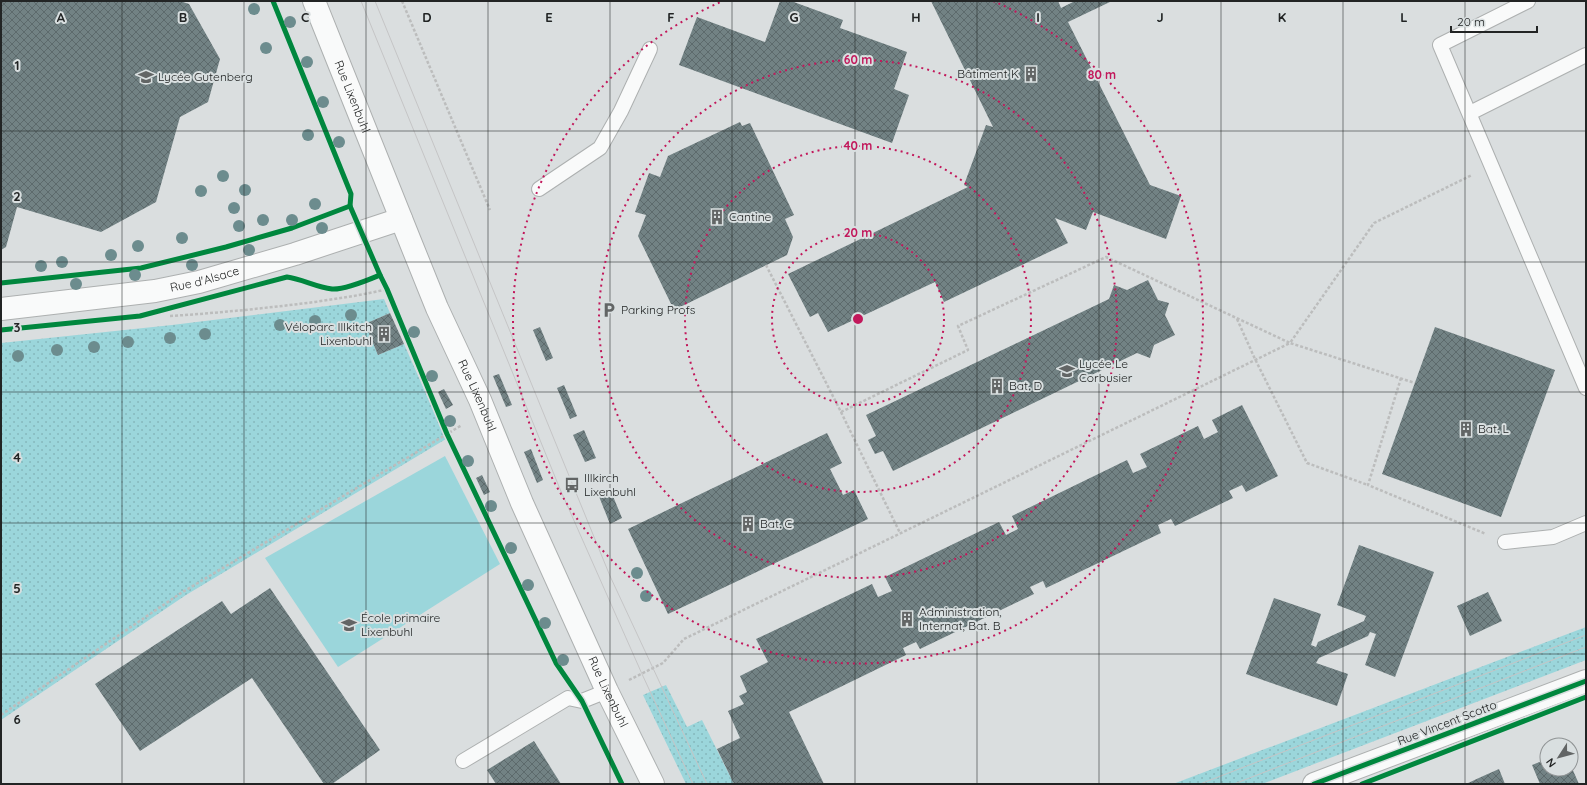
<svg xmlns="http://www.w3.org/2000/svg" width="1587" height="785" viewBox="0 0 1587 785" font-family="Quicksand,sans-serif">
	<defs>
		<pattern id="grass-dots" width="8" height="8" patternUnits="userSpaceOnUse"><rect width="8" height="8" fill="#9bd6db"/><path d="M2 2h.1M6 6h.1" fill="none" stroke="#85b8bc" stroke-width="1.8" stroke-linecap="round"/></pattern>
		<pattern id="building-cross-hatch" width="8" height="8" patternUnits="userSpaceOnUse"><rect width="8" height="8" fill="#728284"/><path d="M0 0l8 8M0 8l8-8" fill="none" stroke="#5d6a6c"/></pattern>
	</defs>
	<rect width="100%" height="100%" fill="#dadedf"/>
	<g fill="url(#grass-dots)">
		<path d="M 384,299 L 390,313 L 365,324 L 378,355 L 404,344 L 446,439 L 186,595 L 1,720 L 1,343 L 172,325 Z"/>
		<path d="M 1586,627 L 1586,660 L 1262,784 L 1173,784 Z"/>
		<path d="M 666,685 L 687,727 L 702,720 L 734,784 L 686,784 L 643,695 Z"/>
	</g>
	<path fill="#9bd6db" d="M 445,456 L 500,564 L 338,667 L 265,558 Z"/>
	<g fill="url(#building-cross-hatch)">
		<path d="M 1,1 L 180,1 L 189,4 L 220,59 L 208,102 L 180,117 L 156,202 L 101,232 L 17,207 L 6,247 L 1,250 Z"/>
		<path d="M 780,1 L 791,1 L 843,20 L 840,28 L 907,52 L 894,89 L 909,95 L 892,143 L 679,65 L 697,17 L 765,42 Z"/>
		<path d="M 931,1 L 1058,1 L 1061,8 L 1075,1 L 1112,1 L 1068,22 L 1150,185 L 1181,196 L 1166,239 L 1093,212 L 1086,230 L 1055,218 L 1068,243 L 944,302 L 935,282 L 828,332 L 818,313 L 810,317 L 788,274 L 968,187 L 964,185 L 986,125 L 993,127 Z"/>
		<path d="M 740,122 L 742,126 L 750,123 L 794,215 L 785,219 L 793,237 L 787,255 L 674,310 L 638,236 L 646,215 L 635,212 L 649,173 L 660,177 L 668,156 Z"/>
		<path d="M 1148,280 L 1158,300 L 1169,303 L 1165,315 L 1175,335 L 1154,345 L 1150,358 L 1137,353 L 893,471 L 883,451 L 875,454 L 868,440 L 876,436 L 866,415 L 1109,299 L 1114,285 L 1127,290 Z"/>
		<path d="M 390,313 L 404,344 L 378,355 L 365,324 Z"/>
		<path d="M 540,327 L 553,358 L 546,361 L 533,330 Z"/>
		<path d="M 1435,327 L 1555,370 L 1501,517 L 1382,474 Z"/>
		<path d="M 499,374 L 512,405 L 506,407 L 493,376 Z"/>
		<path d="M 564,385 L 577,416 L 570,419 L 557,388 Z"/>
		<path d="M 444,389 L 453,405 L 446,409 L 438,392 Z"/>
		<path d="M 1242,405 L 1278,476 L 1246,492 L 1242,485 L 1229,491 L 1233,498 L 1175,526 L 1171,519 L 1158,525 L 1161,533 L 1046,588 L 1043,581 L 1030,587 L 1034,594 L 920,649 L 916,642 L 903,648 L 906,655 L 789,712 L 824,784 L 734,784 L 717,749 L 740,738 L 728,711 L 744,704 L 739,696 L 747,692 L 740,676 L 768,662 L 756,639 L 872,584 L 878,597 L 892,591 L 885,577 L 999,522 L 1006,535 L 1018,529 L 1012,516 L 1127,460 L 1133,473 L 1147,467 L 1140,454 L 1198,426 L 1204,439 L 1218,432 L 1212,420 Z"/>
		<path d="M 584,430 L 596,458 L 585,462 L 573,435 Z"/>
		<path d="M 827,433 L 842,463 L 830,469 L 843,495 L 854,490 L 868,519 L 668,614 L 628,529 Z"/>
		<path d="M 531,449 L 543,480 L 537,483 L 524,452 Z"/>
		<path d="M 482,475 L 490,492 L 484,495 L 476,478 Z"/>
		<path d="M 610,489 L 622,518 L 610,524 L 598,494 Z"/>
		<path d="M 1359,545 L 1434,572 L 1395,677 L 1365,665 L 1376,634 L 1370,632 L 1368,636 L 1319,658 L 1316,663 L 1348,674 L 1337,706 L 1246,674 L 1274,598 L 1321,614 L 1311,645 L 1316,647 L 1318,642 L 1364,621 L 1366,616 L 1337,605 Z"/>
		<path d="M 270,588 L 380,750 L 332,784 L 324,784 L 252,678 L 140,751 L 95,684 L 222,601 L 231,614 Z"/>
		<path d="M 1488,592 L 1502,621 L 1470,636 L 1457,606 Z"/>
		<path d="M 534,741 L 561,784 L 496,784 L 487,770 Z"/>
		<path d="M 1547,759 L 1547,769 L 1571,769 L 1571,766 L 1579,784 L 1540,784 L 1532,765 Z"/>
		<path d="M 1499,769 L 1505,784 L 1466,784 L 1481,777 Z"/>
	</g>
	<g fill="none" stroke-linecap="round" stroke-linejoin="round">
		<defs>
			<g id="lane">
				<path d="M 1528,1 L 1440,45 L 1586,388"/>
				<path d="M 1470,113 L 1586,55"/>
				<path d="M 539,189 L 600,148 L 621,111 L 650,49"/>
				<path d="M 1505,542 L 1553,537 L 1586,523"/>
				<path d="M 463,761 L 568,698 L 582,701 L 607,691"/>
			</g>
			<g id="street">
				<path id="s1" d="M 314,1 L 410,241 L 437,308 L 480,400 L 522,503 L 607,691 L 653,784"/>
				<path id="s2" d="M 1,309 L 155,291 L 199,282 L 295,254 L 401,219"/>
				<path d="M 1314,784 L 1586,681"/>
			</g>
		</defs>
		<use href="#lane" stroke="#adb0b0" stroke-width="16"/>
		<use href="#street" stroke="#adb0b0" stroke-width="24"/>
		<g stroke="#bcbdbd" stroke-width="2.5" stroke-dasharray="3 2" stroke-linecap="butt">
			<path d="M 402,1 L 490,210"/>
			<path d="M 766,265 L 841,412 L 968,350 L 958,326 L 1106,257 L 1290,343 L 1374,223 L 1472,175"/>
			<path d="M 170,316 C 219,313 267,308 315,302 C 340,298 364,295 387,289"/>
			<path d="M 1237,319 L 1255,359 L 1307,463 L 1368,485"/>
			<path d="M 1401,378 L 1368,485 L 1486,534"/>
			<path d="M 841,412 L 900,533"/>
			<path d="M 629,680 L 663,663 L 684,639 L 1290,343 L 1415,383"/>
			<path d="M 1,715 L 181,593 L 462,425"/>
		</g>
		<use href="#lane" stroke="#f9fafa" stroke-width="14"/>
		<use href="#street" stroke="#f9fafa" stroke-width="22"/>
		<g stroke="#c5c5c6" stroke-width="1">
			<path d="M 361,1 L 560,489 L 642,674 L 693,784"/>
			<path d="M 375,1 L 610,576 L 707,784"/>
			<path d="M 1200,784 L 1586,635"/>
			<path d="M 1234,784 L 1586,647"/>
		</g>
		<defs>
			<g id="cycleway">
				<path d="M 273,1 L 351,194 L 350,206 L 380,275 L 387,289 L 447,434 L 556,663 L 582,701 L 622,784"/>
				<path d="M 1,283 L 141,268 L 226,247 L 292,228 L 350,206"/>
				<path d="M 1,330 L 140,316 L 287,277 C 302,279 316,287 332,289 C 345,290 368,280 380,275"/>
				<path d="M 1314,784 L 1586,681"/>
				<path d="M 1362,784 L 1586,697"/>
			</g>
		</defs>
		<use href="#cycleway" stroke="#d9dfe0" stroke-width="8"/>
		<use href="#cycleway" stroke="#00873e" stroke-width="5"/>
	</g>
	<g fill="#6c8c8e">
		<circle cx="254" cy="9" r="6"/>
		<circle cx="290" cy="22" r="6"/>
		<circle cx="266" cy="48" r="6"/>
		<circle cx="307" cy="62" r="6"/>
		<circle cx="323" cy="102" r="6"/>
		<circle cx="308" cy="135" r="6"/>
		<circle cx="339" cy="142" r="6"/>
		<circle cx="223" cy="176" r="6"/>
		<circle cx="245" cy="190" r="6"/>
		<circle cx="201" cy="191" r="6"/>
		<circle cx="315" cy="204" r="6"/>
		<circle cx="234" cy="208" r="6"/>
		<circle cx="263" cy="220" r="6"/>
		<circle cx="292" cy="220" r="6"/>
		<circle cx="239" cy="226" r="6"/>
		<circle cx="322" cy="228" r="6"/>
		<circle cx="182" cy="238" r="6"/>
		<circle cx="138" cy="246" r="6"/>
		<circle cx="249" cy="250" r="6"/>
		<circle cx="111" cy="255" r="6"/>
		<circle cx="62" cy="262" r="6"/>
		<circle cx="192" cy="265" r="6"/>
		<circle cx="41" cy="266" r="6"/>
		<circle cx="135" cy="275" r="6"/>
		<circle cx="76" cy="284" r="6"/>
		<circle cx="351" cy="315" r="6"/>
		<circle cx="315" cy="321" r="6"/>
		<circle cx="280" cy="325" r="6"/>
		<circle cx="414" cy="332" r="6"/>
		<circle cx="205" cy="334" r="6"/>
		<circle cx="170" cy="338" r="6"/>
		<circle cx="128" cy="342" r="6"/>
		<circle cx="94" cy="347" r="6"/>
		<circle cx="57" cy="350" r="6"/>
		<circle cx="18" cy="356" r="6"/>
		<circle cx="432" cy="376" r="6"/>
		<circle cx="450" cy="421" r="6"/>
		<circle cx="468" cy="461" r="6"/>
		<circle cx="491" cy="506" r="6"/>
		<circle cx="511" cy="548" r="6"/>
		<circle cx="637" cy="573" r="6"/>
		<circle cx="528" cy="585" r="6"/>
		<circle cx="646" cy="596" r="6"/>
		<circle cx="545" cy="623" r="6"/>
		<circle cx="563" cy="660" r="6"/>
	</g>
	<path fill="none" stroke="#222424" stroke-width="1" stroke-opacity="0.55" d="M 122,1 L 122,784M 244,1 L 244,784M 366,1 L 366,784M 488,1 L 488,784M 610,1 L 610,784M 732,1 L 732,784M 855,1 L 855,784M 977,1 L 977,784M 1099,1 L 1099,784M 1221,1 L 1221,784M 1343,1 L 1343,784M 1465,1 L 1465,784M 1,131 L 1586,131M 1,262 L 1586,262M 1,392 L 1586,392M 1,523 L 1586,523M 1,654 L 1586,654"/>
	<g fill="none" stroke="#c2185b" stroke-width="2" stroke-dasharray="2 4">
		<circle cx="858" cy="319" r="86"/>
		<circle cx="858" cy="319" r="173"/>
		<circle cx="858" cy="319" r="259"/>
		<path d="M993 1A345 345 0 1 1 723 1"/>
	</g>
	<defs>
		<symbol id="building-bare" viewBox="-9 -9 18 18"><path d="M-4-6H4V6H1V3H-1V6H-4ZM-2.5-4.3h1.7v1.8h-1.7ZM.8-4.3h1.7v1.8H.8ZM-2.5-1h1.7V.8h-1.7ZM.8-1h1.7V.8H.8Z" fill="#626565" stroke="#d9dfe0" stroke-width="2.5" paint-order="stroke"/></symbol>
		<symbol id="school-bare" viewBox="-9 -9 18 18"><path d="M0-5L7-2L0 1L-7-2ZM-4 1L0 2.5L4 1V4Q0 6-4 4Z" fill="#626565" stroke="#d9dfe0" stroke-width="2.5" paint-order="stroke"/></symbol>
		<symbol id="parking-bare" viewBox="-9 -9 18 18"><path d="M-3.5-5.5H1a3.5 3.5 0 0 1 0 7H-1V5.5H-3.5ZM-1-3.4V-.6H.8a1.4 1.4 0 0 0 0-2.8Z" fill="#626565" stroke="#d9dfe0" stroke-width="2.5" paint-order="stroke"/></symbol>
		<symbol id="bus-bare" viewBox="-9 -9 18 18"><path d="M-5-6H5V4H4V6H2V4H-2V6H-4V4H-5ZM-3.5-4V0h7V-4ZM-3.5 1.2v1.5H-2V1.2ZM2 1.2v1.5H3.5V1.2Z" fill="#626565" stroke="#d9dfe0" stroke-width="2.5" paint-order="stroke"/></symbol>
	</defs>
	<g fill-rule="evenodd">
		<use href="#building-bare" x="1020" y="63" width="22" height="22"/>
		<use href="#school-bare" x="135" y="66" width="22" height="22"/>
		<use href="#building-bare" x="706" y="206" width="22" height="22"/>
		<use href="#parking-bare" x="598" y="299" width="22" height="22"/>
		<use href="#building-bare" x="373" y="323" width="22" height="22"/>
		<use href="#school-bare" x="1056" y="360" width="22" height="22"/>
		<use href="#building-bare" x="986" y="375" width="22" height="22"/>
		<use href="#building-bare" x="1455" y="418" width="22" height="22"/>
		<use href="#bus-bare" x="561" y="474" width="22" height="22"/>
		<use href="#building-bare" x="737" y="513" width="22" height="22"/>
		<use href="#building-bare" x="896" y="608" width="22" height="22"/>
		<use href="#school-bare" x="338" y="614" width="22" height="22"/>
	</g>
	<g text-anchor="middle" stroke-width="4" stroke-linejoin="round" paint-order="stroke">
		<g font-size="12" fill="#222424" stroke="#d9dfe0" text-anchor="start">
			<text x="1019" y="78" text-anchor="end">Bâtiment K</text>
			<text x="158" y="81">Lycée Gutenberg</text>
			<text x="729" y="221">Cantine</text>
			<text x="621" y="314">Parking Profs</text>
			<text x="372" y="331" text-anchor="end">Véloparc Illkitch<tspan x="372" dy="14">Lixenbuhl</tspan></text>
			<text x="1079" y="368">Lycée Le<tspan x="1079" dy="14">Corbusier</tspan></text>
			<text x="1009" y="390">Bat. D</text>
			<text x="1478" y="433">Bat. L</text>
			<text x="584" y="482">Illkirch<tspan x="584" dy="14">Lixenbuhl</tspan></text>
			<text x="760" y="528">Bat. C</text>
			<text x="919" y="616">Administration,<tspan x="919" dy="14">Internat, Bat. B</tspan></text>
			<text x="361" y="622">École primaire<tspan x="361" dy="14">Lixenbuhl</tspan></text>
		</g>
		<g font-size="12" fill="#222424" stroke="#d9dfe0">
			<text dy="4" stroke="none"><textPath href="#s1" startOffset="103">Rue Lixenbuhl</textPath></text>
			<text dy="4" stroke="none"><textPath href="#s2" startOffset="206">Rue d'Alsace</textPath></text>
			<text dy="4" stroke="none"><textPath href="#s1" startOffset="427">Rue Lixenbuhl</textPath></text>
			<text dy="4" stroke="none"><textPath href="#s1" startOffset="751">Rue Lixenbuhl</textPath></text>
			<text transform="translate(1447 723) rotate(-21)" y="4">Rue Vincent Scotto</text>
		</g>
	</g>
	<g font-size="13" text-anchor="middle" font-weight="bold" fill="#222424" stroke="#d9dfe0" stroke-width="4" stroke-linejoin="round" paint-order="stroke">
		<text x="61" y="22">A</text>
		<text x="183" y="22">B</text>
		<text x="305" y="22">C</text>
		<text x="427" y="22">D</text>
		<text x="549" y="22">E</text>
		<text x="671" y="22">F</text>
		<text x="794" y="22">G</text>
		<text x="916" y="22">H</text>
		<text x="1038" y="22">I</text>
		<text x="1160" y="22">J</text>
		<text x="1282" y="22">K</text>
		<text x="1404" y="22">L</text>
		<text x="17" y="70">1</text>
		<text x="17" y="201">2</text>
		<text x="17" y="332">3</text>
		<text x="17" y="462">4</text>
		<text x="17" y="593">5</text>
		<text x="17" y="724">6</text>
	</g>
	<circle cx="858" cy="319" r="6" fill="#c2185b" stroke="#d9dfe0" stroke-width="2"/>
	<g font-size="12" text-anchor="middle" font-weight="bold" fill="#c2185b" stroke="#d9dfe0" stroke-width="4" stroke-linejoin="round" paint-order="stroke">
		<text x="858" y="64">60 m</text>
		<text x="1102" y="79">80 m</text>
		<text x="858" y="150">40 m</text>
		<text x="858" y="237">20 m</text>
	</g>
	<rect width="1587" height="785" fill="none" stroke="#222424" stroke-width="4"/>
	<g transform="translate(1559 757) rotate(234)"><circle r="19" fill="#d9dfe0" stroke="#909495"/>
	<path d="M0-3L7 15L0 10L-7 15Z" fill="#626565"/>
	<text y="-6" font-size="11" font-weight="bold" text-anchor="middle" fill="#222424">N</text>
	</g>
	<path d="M1451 26v6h86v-6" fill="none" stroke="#222424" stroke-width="2"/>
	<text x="1457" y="26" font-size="12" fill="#222424" stroke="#d9dfe0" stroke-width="3" paint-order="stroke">20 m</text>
</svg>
